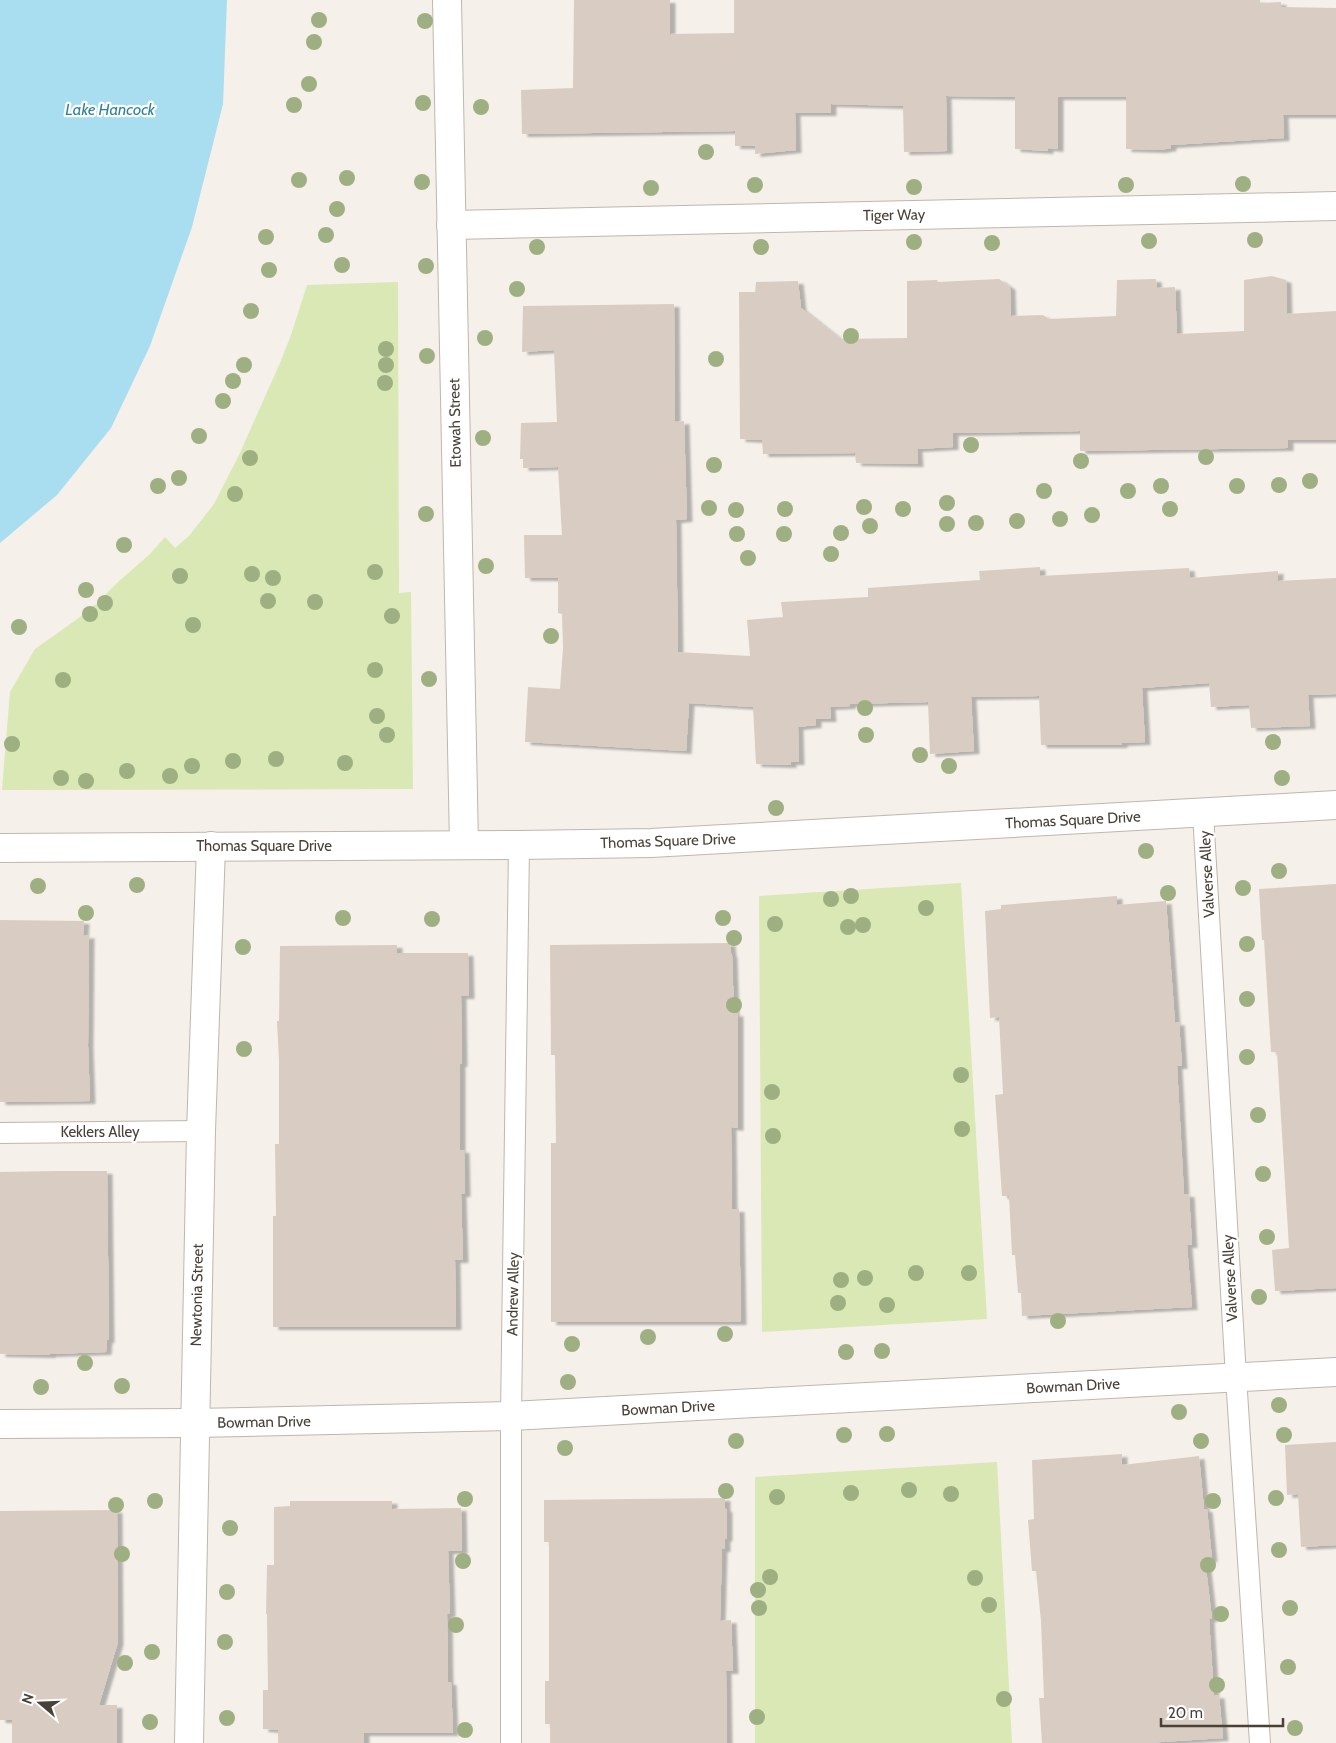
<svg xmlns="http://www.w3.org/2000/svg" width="1336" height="1743" viewBox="0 0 1336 1743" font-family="Cabin,sans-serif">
	<defs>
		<filter id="shadow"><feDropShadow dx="5.5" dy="3" stdDeviation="1" flood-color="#0004"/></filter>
	</defs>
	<rect width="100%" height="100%" fill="#f5f0ea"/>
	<g fill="#d9e8b4">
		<path d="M 398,282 L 399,593 L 411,592 L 413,789 L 2,790 L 10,692 L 35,649 L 76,620 L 96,604 L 117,583 L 150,554 L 165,537 L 175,548 L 189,536 L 214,504 L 239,455 L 280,363 L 291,335 L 307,285 Z"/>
		<path d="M 961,883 L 987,1319 L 762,1332 L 759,896 Z"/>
		<path d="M 997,1462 L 1012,1743 L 755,1743 L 755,1477 Z"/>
	</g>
	<path fill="#a8def0" d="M 0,0 L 227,0 L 223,104 L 192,227 L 150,346 L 111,428 L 57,495 L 0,543 Z"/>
	<g fill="#d9cdc3" filter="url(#shadow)">
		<path d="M 574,0 L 670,0 L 670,34 L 734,33 L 734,0 L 1260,0 L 1260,3 L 1281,2 L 1281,7 L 1336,8 L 1336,115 L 1283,115 L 1284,138 L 1171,145 L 1171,148 L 1161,150 L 1126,149 L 1126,97 L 1058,97 L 1058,149 L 1048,148 L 1048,151 L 1015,149 L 1015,97 L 946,96 L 947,151 L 904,152 L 903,106 L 831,104 L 831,113 L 795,113 L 796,150 L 755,154 L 755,146 L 735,146 L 735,131 L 522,134 L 521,90 L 573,88 Z"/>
		<path d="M 1272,276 L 1286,280 L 1287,314 L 1336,311 L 1336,440 L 1288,440 L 1288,448 L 1080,451 L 1080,431 L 953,433 L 953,447 L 917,449 L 918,464 L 856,463 L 855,453 L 763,454 L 762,440 L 740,439 L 739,292 L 755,292 L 756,282 L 798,281 L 801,308 L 840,339 L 907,338 L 907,281 L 937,280 L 938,282 L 999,279 L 1010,287 L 1011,316 L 1043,315 L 1049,319 L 1116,316 L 1117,280 L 1156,279 L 1157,288 L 1175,287 L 1177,334 L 1244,331 L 1244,280 Z"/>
		<path d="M 674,304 L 675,422 L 684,421 L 687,519 L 676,520 L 678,652 L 750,656 L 747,620 L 783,617 L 781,602 L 868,597 L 868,588 L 980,580 L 979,571 L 1040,567 L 1040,576 L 1189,568 L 1190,578 L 1278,571 L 1278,581 L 1336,578 L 1336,694 L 1308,695 L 1310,726 L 1251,728 L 1249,705 L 1211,707 L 1209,683 L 1142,688 L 1145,742 L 1122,743 L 1122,745 L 1041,745 L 1039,696 L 971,697 L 974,751 L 930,754 L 928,702 L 850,704 L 850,706 L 830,707 L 831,719 L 816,719 L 816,725 L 798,727 L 799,762 L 791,762 L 791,765 L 756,764 L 753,707 L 689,703 L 686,751 L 525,742 L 528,687 L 560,689 L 563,648 L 562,614 L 558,613 L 558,578 L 525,578 L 524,535 L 562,535 L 558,467 L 523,468 L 523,459 L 520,459 L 521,423 L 557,422 L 554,350 L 522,352 L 523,306 Z"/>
		<path d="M 1336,884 L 1336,1288 L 1275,1291 L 1272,1250 L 1289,1248 L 1277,1052 L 1271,1052 L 1264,940 L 1262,940 L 1259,889 Z"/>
		<path d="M 1117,896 L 1117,905 L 1166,901 L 1175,1023 L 1179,1022 L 1182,1066 L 1177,1066 L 1184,1194 L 1189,1194 L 1192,1245 L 1187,1245 L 1192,1307 L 1022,1316 L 1021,1293 L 1018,1293 L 1015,1255 L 1012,1255 L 1009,1196 L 1002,1196 L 995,1095 L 1003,1094 L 999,1017 L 990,1018 L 985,911 L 1001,909 L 1001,905 Z"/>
		<path d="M 0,920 L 84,921 L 83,936 L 89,935 L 88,1046 L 90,1101 L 0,1102 Z"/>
		<path d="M 730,943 L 731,953 L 732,955 L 734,1014 L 738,1013 L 738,1128 L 731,1127 L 732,1209 L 739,1209 L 741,1322 L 551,1322 L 551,1143 L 556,1143 L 555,1055 L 551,1055 L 550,945 Z"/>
		<path d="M 397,945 L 397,953 L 468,953 L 469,996 L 461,996 L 462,1064 L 460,1064 L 460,1150 L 464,1150 L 465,1194 L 461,1194 L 463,1260 L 455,1260 L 456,1327 L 273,1327 L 273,1216 L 276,1216 L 275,1144 L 279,1144 L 279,1061 L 277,1021 L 279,1021 L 280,946 Z"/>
		<path d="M 57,1171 L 107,1171 L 109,1340 L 107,1340 L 106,1352 L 50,1354 L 50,1355 L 0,1354 L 0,1172 Z"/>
		<path d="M 1336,1442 L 1336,1545 L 1301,1547 L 1298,1494 L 1287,1495 L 1285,1445 Z"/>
		<path d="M 1122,1454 L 1122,1465 L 1199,1456 L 1204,1509 L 1207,1509 L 1212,1559 L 1205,1560 L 1212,1619 L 1209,1619 L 1214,1696 L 1219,1695 L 1223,1738 L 1146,1743 L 1042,1743 L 1039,1698 L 1044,1698 L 1041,1621 L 1036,1571 L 1032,1571 L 1028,1520 L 1034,1519 L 1032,1460 Z"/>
		<path d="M 725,1498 L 725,1508 L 727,1510 L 727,1538 L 725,1539 L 725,1549 L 722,1549 L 720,1621 L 731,1620 L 733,1671 L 726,1671 L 727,1743 L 550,1743 L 550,1724 L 545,1724 L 545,1681 L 549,1681 L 549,1542 L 544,1542 L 544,1500 Z"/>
		<path d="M 290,1501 L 392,1501 L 392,1509 L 461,1508 L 462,1551 L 448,1551 L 450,1614 L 447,1614 L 448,1682 L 451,1682 L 453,1733 L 364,1733 L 364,1743 L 278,1743 L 278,1730 L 263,1729 L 263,1690 L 268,1690 L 267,1614 L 266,1614 L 267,1565 L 274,1565 L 274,1507 L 290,1506 Z"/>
		<path d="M 117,1510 L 118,1642 L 99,1705 L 117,1705 L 117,1743 L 12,1743 L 12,1720 L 0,1720 L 0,1511 Z"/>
	</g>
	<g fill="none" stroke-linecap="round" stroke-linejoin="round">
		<defs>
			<g id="lane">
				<path d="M 1203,813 L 1236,1377 L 1260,1743"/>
				<path d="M 0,1133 L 201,1131"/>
				<path d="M 511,1743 L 511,1416 L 519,845"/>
			</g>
			<g id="street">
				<path d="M 447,0 L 464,845"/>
				<path d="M 451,225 L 1336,206"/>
				<path d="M 0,848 L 519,845 L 651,843 L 1336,805"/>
				<path d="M 0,1424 L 195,1423 L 511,1416 L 1336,1372"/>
				<path d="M 189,1743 L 201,1131 L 211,846"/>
			</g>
		</defs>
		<use href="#lane" stroke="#c0b6ad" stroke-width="22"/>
		<use href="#street" stroke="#c0b6ad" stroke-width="30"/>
		<use href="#lane" stroke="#fff" stroke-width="20"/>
		<use href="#street" stroke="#fff" stroke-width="28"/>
	</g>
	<g fill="#9eaf81">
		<circle cx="319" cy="20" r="8"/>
		<circle cx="425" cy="21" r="8"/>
		<circle cx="314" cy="42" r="8"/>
		<circle cx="309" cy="84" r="8"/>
		<circle cx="423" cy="103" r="8"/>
		<circle cx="294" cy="105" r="8"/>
		<circle cx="481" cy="107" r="8"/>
		<circle cx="706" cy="152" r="8"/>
		<circle cx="347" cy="178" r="8"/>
		<circle cx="299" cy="180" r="8"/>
		<circle cx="422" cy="182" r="8"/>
		<circle cx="1243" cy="184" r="8"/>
		<circle cx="755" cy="185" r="8"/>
		<circle cx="1126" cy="185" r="8"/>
		<circle cx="914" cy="187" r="8"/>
		<circle cx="651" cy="188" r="8"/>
		<circle cx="337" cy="209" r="8"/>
		<circle cx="326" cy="235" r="8"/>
		<circle cx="266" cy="237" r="8"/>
		<circle cx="1255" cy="240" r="8"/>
		<circle cx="1149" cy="241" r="8"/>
		<circle cx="914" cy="242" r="8"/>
		<circle cx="992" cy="243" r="8"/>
		<circle cx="537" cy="247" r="8"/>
		<circle cx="761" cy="247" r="8"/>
		<circle cx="342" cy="265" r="8"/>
		<circle cx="426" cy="266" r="8"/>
		<circle cx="269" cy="270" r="8"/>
		<circle cx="517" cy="289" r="8"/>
		<circle cx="251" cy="311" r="8"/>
		<circle cx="851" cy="336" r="8"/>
		<circle cx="485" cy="338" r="8"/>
		<circle cx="386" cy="349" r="8"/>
		<circle cx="427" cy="356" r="8"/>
		<circle cx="716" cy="359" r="8"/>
		<circle cx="244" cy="365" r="8"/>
		<circle cx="386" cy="365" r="8"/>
		<circle cx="233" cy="381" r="8"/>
		<circle cx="385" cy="383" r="8"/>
		<circle cx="223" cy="401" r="8"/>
		<circle cx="199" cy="436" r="8"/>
		<circle cx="483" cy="438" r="8"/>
		<circle cx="971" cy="445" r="8"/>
		<circle cx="1206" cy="457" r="8"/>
		<circle cx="250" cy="458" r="8"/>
		<circle cx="1081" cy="461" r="8"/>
		<circle cx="714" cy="465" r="8"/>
		<circle cx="179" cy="478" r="8"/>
		<circle cx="1310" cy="481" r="8"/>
		<circle cx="1279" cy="485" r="8"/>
		<circle cx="158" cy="486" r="8"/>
		<circle cx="1161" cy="486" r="8"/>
		<circle cx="1237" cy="486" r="8"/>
		<circle cx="1044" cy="491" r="8"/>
		<circle cx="1128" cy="491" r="8"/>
		<circle cx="235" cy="494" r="8"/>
		<circle cx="947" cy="503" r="8"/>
		<circle cx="864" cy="507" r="8"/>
		<circle cx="709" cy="508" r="8"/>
		<circle cx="785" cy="509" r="8"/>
		<circle cx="903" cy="509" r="8"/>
		<circle cx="1170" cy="509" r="8"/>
		<circle cx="736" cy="510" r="8"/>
		<circle cx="426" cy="514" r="8"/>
		<circle cx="1092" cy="515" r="8"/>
		<circle cx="1060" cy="519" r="8"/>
		<circle cx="1017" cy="521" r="8"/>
		<circle cx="976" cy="523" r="8"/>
		<circle cx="947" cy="524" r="8"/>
		<circle cx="870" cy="526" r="8"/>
		<circle cx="841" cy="533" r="8"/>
		<circle cx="737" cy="534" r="8"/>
		<circle cx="784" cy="534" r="8"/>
		<circle cx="124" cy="545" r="8"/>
		<circle cx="831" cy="554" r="8"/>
		<circle cx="748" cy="558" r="8"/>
		<circle cx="486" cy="566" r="8"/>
		<circle cx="375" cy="572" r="8"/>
		<circle cx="252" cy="574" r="8"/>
		<circle cx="180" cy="576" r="8"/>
		<circle cx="273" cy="578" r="8"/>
		<circle cx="86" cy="590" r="8"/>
		<circle cx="268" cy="601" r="8"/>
		<circle cx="315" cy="602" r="8"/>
		<circle cx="105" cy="603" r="8"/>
		<circle cx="90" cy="614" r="8"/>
		<circle cx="392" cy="616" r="8"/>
		<circle cx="193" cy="625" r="8"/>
		<circle cx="19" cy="627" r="8"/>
		<circle cx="551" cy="636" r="8"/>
		<circle cx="375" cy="670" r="8"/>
		<circle cx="429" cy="679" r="8"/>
		<circle cx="63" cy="680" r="8"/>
		<circle cx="865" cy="708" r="8"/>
		<circle cx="377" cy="716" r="8"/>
		<circle cx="387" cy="735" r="8"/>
		<circle cx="866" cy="735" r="8"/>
		<circle cx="1273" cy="742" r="8"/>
		<circle cx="12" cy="744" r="8"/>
		<circle cx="920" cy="755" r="8"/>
		<circle cx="276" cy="759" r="8"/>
		<circle cx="233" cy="761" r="8"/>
		<circle cx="345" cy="763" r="8"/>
		<circle cx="192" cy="766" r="8"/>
		<circle cx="949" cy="766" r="8"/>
		<circle cx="127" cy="771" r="8"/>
		<circle cx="170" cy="776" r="8"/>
		<circle cx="61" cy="778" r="8"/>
		<circle cx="1282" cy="778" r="8"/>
		<circle cx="86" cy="781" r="8"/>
		<circle cx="776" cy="808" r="8"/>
		<circle cx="1146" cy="851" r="8"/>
		<circle cx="1279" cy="871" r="8"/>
		<circle cx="137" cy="885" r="8"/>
		<circle cx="38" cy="886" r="8"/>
		<circle cx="1243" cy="888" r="8"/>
		<circle cx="1168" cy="893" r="8"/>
		<circle cx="851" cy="896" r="8"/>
		<circle cx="831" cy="899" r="8"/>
		<circle cx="926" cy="908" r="8"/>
		<circle cx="86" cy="913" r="8"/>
		<circle cx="343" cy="918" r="8"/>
		<circle cx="723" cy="918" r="8"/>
		<circle cx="432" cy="919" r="8"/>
		<circle cx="775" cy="924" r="8"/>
		<circle cx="863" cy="925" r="8"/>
		<circle cx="848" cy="927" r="8"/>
		<circle cx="734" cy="938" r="8"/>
		<circle cx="1247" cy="944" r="8"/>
		<circle cx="243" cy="947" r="8"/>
		<circle cx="1247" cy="999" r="8"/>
		<circle cx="734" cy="1005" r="8"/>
		<circle cx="244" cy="1049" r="8"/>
		<circle cx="1247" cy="1057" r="8"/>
		<circle cx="961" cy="1075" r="8"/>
		<circle cx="772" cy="1092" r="8"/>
		<circle cx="1258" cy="1115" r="8"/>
		<circle cx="962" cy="1129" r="8"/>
		<circle cx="773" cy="1136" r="8"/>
		<circle cx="1263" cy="1174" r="8"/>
		<circle cx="1267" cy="1237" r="8"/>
		<circle cx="916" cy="1273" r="8"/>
		<circle cx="969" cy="1273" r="8"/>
		<circle cx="865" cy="1278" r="8"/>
		<circle cx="841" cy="1280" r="8"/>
		<circle cx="1259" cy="1297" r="8"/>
		<circle cx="838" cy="1303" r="8"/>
		<circle cx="887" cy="1305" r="8"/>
		<circle cx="1058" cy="1321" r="8"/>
		<circle cx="725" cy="1334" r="8"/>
		<circle cx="648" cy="1337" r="8"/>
		<circle cx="572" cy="1344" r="8"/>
		<circle cx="882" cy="1351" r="8"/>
		<circle cx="846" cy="1352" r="8"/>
		<circle cx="85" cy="1363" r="8"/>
		<circle cx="568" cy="1382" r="8"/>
		<circle cx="122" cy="1386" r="8"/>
		<circle cx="41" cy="1387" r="8"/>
		<circle cx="1279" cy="1405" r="8"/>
		<circle cx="1179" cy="1412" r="8"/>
		<circle cx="887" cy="1434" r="8"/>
		<circle cx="844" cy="1435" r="8"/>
		<circle cx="1284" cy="1435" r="8"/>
		<circle cx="736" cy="1441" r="8"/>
		<circle cx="1201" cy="1441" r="8"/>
		<circle cx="565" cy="1448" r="8"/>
		<circle cx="909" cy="1490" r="8"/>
		<circle cx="726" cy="1491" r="8"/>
		<circle cx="851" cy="1493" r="8"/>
		<circle cx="951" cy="1494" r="8"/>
		<circle cx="777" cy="1497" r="8"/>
		<circle cx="1276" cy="1498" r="8"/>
		<circle cx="465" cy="1499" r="8"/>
		<circle cx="155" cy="1501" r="8"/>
		<circle cx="1213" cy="1501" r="8"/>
		<circle cx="116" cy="1505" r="8"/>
		<circle cx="230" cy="1528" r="8"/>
		<circle cx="1279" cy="1550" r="8"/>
		<circle cx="122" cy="1554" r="8"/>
		<circle cx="463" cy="1561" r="8"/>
		<circle cx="1208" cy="1565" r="8"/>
		<circle cx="770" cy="1577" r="8"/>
		<circle cx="975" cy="1578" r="8"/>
		<circle cx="758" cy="1590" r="8"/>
		<circle cx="227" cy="1592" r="8"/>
		<circle cx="989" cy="1605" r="8"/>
		<circle cx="759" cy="1608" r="8"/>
		<circle cx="1290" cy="1608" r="8"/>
		<circle cx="1221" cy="1614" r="8"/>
		<circle cx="456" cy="1625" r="8"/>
		<circle cx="225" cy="1642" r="8"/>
		<circle cx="152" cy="1652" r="8"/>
		<circle cx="125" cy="1663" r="8"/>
		<circle cx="1288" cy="1667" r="8"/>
		<circle cx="1217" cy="1685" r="8"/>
		<circle cx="1004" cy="1699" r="8"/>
		<circle cx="757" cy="1717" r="8"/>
		<circle cx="227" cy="1718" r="8"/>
		<circle cx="150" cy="1722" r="8"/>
		<circle cx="1295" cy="1728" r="8"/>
		<circle cx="465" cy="1730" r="8"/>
	</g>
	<g text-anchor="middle" stroke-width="4.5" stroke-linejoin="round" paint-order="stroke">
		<g font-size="15" fill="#494038" stroke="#fff">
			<text transform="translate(894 215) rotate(-1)" y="5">Tiger Way</text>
			<text transform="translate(455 423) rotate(-91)" y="5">Etowah Street</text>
			<text transform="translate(1073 820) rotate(-3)" y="5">Thomas Square Drive</text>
			<text transform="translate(668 841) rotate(-2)" y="5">Thomas Square Drive</text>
			<text x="264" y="851">Thomas Square Drive</text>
			<text transform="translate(1207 874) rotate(-93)" y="5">Valverse Alley</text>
			<text x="100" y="1137">Keklers Alley</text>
			<text transform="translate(1230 1278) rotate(-93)" y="5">Valverse Alley</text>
			<text transform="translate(513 1294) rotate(-89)" y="5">Andrew Alley</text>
			<text transform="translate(197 1295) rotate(-89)" y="5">Newtonia Street</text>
			<text transform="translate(1073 1386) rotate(-3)" y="5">Bowman Drive</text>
			<text transform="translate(668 1408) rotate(-3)" y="5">Bowman Drive</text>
			<text transform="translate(264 1422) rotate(-1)" y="5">Bowman Drive</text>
		</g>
		<g font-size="16" font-style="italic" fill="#2d7f9c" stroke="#fff">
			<text x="110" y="115">Lake Hancock</text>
		</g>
	</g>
	<g transform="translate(40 1703) rotate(289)" stroke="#ffffff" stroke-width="4" paint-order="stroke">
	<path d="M0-4L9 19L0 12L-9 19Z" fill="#494038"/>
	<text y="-8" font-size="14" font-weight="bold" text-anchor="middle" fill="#494038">N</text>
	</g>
	<path d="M1161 1718v8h122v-8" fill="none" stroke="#494038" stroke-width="2.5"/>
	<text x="1168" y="1718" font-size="15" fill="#494038" stroke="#ffffff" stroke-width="4" paint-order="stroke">20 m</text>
</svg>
